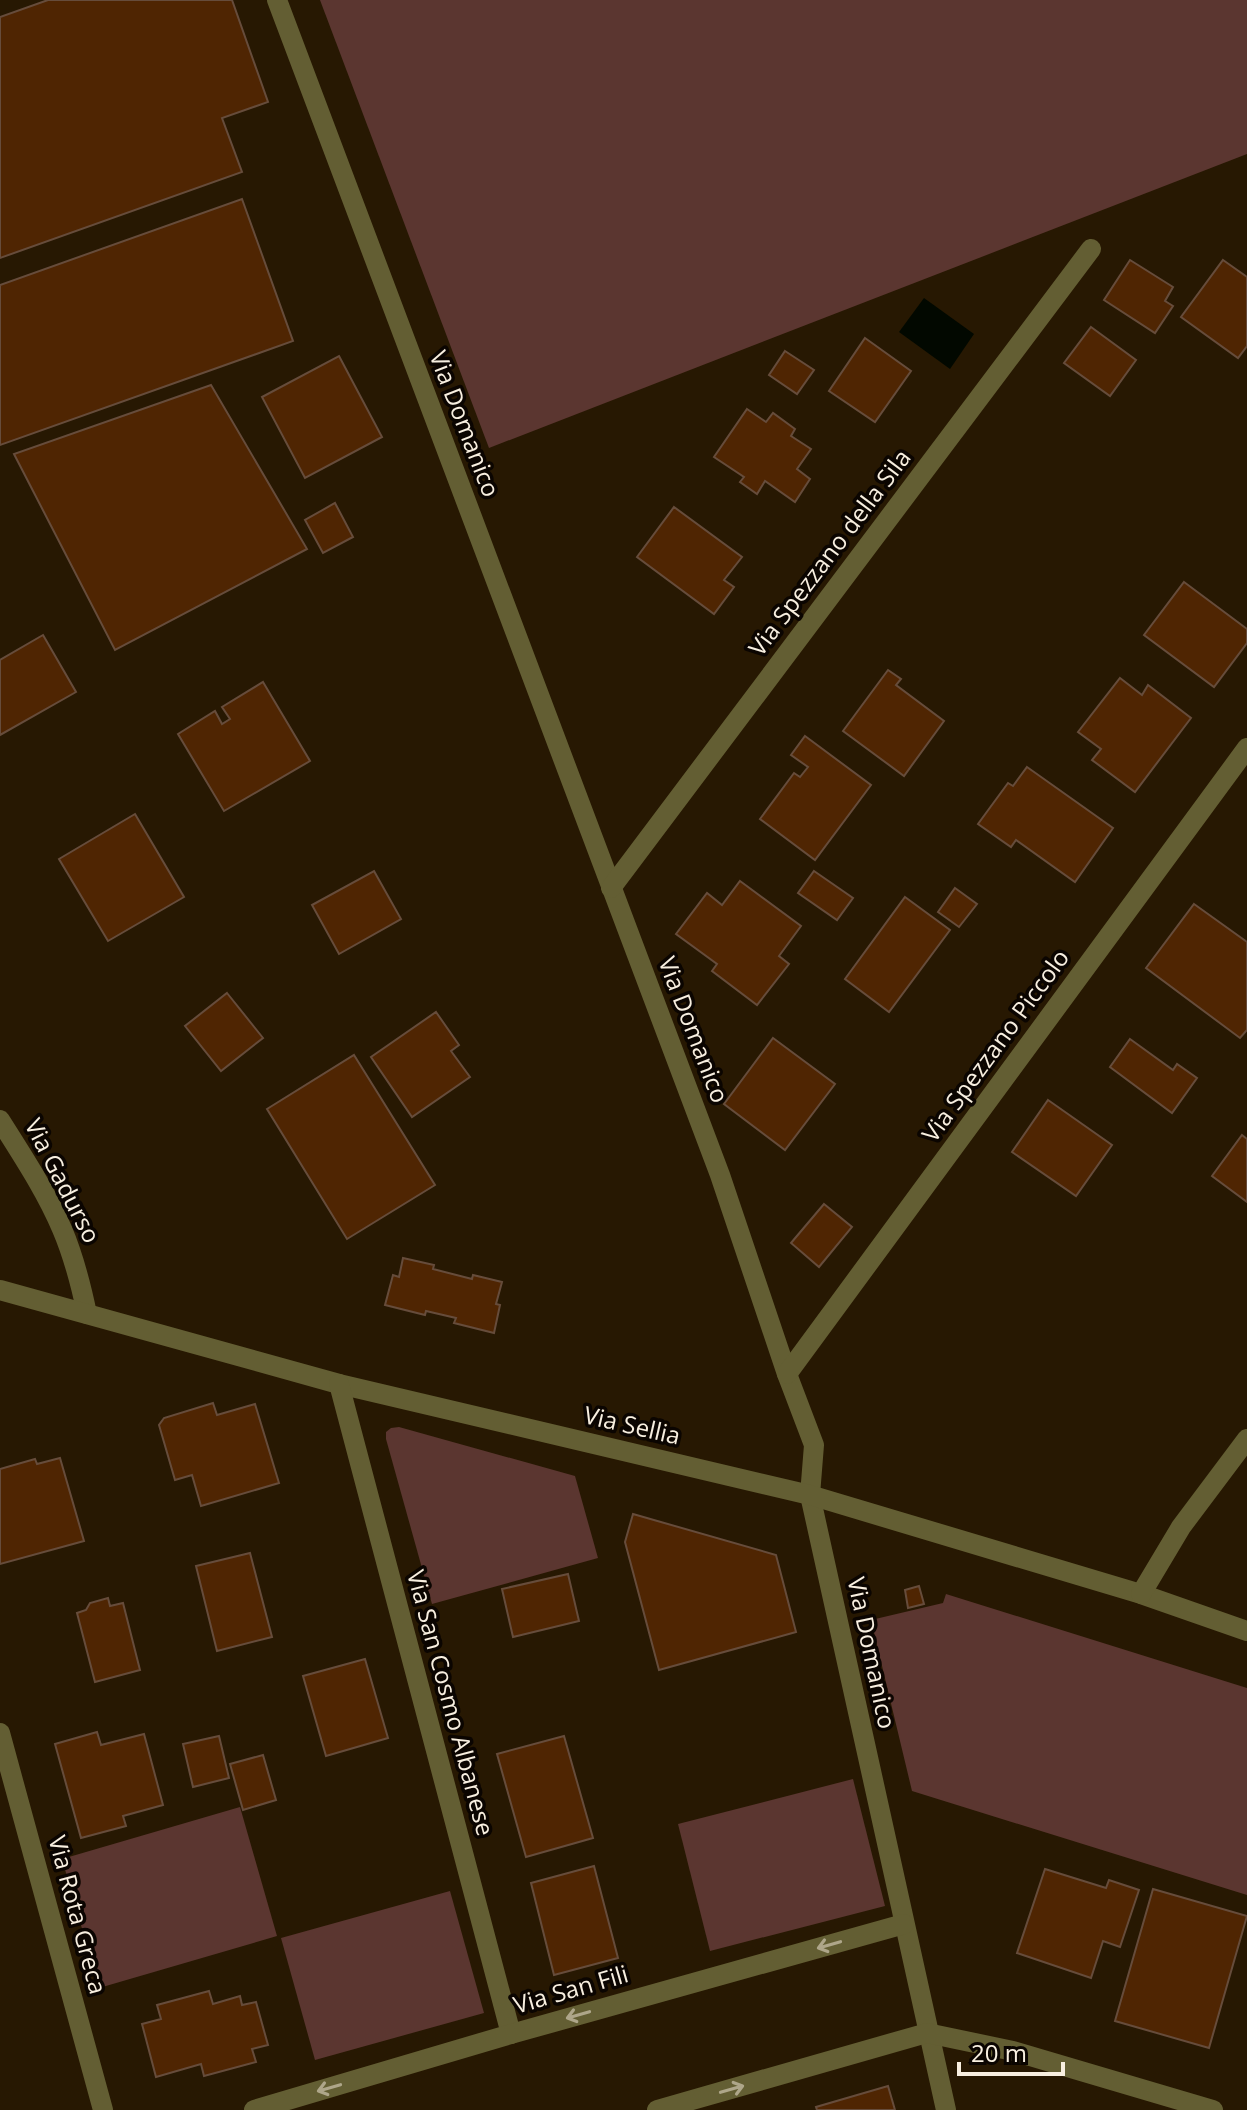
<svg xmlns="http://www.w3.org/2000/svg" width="1247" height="2110" viewBox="0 0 1247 2110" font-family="'Open Sans',sans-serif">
	<rect width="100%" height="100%" fill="#271802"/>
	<g fill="#5b3630">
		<path d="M 320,0 L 1247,0 L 1247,154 L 489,448 Z"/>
		<path d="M 399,1427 L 575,1476 L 598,1558 L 432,1604 L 386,1439 L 386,1432 L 391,1428 Z"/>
		<path d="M 946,1594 L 1247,1688 L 1247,1895 L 912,1791 L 871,1620 L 943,1603 Z"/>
		<path d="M 853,1779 L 885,1906 L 710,1951 L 678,1824 Z"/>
		<path d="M 240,1807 L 277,1936 L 99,1988 L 62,1859 Z"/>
		<path d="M 450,1891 L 484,2013 L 315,2060 L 281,1938 Z"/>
	</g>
	<path fill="#020800" d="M 924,298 L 974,334 L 950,369 L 899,332 Z"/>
	<g fill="#4f2502" stroke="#664c3b" stroke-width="2">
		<path d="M 48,0 L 232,0 L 268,102 L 222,118 L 242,172 L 0,258 L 0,17 Z"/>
		<path d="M 242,199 L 293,341 L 0,445 L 0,285 Z"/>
		<path d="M 1130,260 L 1173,287 L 1165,301 L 1173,306 L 1155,333 L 1104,300 Z"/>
		<path d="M 1223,260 L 1247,277 L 1247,346 L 1238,358 L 1181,317 Z"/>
		<path d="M 1091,327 L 1136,360 L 1110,396 L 1064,363 Z"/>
		<path d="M 865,338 L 911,371 L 875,422 L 829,391 Z"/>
		<path d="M 785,351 L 814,370 L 797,394 L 769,375 Z"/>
		<path d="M 339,356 L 382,437 L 305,478 L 262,397 Z"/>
		<path d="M 211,385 L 307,549 L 115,650 L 14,454 Z"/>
		<path d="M 747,409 L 766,422 L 773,413 L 795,429 L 791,436 L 811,449 L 797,469 L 810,479 L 795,502 L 765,481 L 757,494 L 740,482 L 744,477 L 714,457 Z"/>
		<path d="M 335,503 L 353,537 L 323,553 L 305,520 Z"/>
		<path d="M 674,507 L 742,557 L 724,580 L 734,587 L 714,614 L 637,557 Z"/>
		<path d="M 1184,582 L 1247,629 L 1247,643 L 1214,687 L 1144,635 Z"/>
		<path d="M 43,635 L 76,692 L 0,735 L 0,660 Z"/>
		<path d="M 888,670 L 901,679 L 896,685 L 944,721 L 904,776 L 843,731 Z"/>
		<path d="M 1120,678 L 1142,695 L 1148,685 L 1191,718 L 1135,792 L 1092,760 L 1101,749 L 1078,732 Z"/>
		<path d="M 263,682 L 310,761 L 224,811 L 178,734 L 215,711 L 222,724 L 230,719 L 222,707 Z"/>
		<path d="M 805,736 L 871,785 L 815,860 L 760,819 L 794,773 L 800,777 L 808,767 L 791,755 Z"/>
		<path d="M 1027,767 L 1113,828 L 1075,882 L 1016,840 L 1011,847 L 978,824 L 1008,783 L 1013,786 Z"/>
		<path d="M 135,814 L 184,897 L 108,941 L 59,859 Z"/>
		<path d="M 374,871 L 401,919 L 339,954 L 312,905 Z"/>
		<path d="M 814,871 L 853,898 L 837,920 L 798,893 Z"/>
		<path d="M 740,881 L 801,926 L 779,956 L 789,964 L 757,1005 L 712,971 L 717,964 L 676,934 L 707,893 L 722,905 Z"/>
		<path d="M 955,888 L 977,904 L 959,927 L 938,912 Z"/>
		<path d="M 905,897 L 950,930 L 889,1012 L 845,979 Z"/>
		<path d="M 1194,904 L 1247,942 L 1247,1030 L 1240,1038 L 1146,968 Z"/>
		<path d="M 227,993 L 263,1038 L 221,1071 L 185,1026 Z"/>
		<path d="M 436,1012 L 459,1045 L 451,1051 L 470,1077 L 412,1117 L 371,1057 Z"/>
		<path d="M 773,1038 L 835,1084 L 785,1150 L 724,1104 Z"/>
		<path d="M 1130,1039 L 1173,1070 L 1177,1064 L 1197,1078 L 1172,1113 L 1110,1067 Z"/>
		<path d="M 354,1055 L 435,1185 L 347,1239 L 267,1109 Z"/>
		<path d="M 1048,1100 L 1112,1145 L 1076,1196 L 1012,1152 Z"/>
		<path d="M 1242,1135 L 1247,1139 L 1247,1202 L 1212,1176 Z"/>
		<path d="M 824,1204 L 852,1227 L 819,1267 L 791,1243 Z"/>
		<path d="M 403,1258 L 434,1265 L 433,1269 L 472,1279 L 473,1275 L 502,1282 L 496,1304 L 500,1305 L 494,1333 L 454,1323 L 456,1318 L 426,1311 L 425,1315 L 385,1305 L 393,1275 L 399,1277 Z"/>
		<path d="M 213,1403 L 217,1415 L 255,1404 L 279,1483 L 201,1506 L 192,1475 L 175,1480 L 159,1425 L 164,1418 Z"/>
		<path d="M 60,1458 L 84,1541 L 0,1564 L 0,1469 L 35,1459 L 37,1464 Z"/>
		<path d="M 633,1514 L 776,1555 L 796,1632 L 659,1670 L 625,1542 Z"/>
		<path d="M 250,1553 L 272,1637 L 217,1651 L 196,1566 Z"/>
		<path d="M 568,1574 L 579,1621 L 513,1637 L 502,1589 Z"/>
		<path d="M 919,1586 L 924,1604 L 908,1608 L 905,1590 Z"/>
		<path d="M 108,1598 L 110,1606 L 123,1603 L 140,1670 L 95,1682 L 77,1613 L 86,1610 L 90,1603 Z"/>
		<path d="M 365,1659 L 388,1738 L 326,1756 L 303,1676 Z"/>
		<path d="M 97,1732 L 101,1745 L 144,1734 L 163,1805 L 123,1816 L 126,1826 L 81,1838 L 55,1744 Z"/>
		<path d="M 219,1736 L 229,1778 L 193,1787 L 183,1744 Z"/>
		<path d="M 564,1736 L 593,1838 L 526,1857 L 497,1754 Z"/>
		<path d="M 263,1755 L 276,1800 L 243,1810 L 230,1764 Z"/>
		<path d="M 594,1866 L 618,1958 L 554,1975 L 531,1883 Z"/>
		<path d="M 1045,1869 L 1106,1888 L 1109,1880 L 1139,1890 L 1120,1947 L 1103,1941 L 1091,1978 L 1017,1953 Z"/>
		<path d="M 1153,1889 L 1247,1916 L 1209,2048 L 1115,2021 Z"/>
		<path d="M 209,1991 L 213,2004 L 240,1996 L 242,2005 L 256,2002 L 268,2045 L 252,2049 L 256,2062 L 204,2076 L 201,2064 L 156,2077 L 142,2024 L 161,2019 L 157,2005 Z"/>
		<path d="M 888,2086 L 895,2110 L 817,2110 L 816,2107 Z"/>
	</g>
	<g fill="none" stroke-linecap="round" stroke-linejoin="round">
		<g stroke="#635e33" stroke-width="20">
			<path d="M 277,0 L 720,1175 L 787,1374 L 814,1445 L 810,1495 L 946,2110"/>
			<path d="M 611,888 L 1091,249"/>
			<path d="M 0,1120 C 22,1155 46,1191 62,1229 C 74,1257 81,1285 87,1314"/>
			<path d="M 0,1290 L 339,1384 L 810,1495 L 1141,1594 L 1247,1631"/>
			<path d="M 787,1374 L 1247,748"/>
			<path d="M 339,1384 L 511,2034"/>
			<path d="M 1141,1594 L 1181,1527 L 1247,1439"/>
			<path d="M 0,1733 L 103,2110"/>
			<path d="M 254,2110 L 511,2034 L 904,1924"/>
			<path d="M 657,2110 L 927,2033 L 1013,2051 L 1213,2110"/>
		</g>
	</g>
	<defs><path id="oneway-shaft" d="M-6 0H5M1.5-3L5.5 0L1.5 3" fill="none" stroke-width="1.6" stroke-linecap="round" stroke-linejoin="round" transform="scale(2)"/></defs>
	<g stroke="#aea68a">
		<use href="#oneway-shaft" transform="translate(829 1945) rotate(164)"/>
		<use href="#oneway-shaft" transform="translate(578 2015) rotate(164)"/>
		<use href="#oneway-shaft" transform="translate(329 2088) rotate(164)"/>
		<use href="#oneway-shaft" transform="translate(732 2089) rotate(-16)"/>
	</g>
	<g text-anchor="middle" stroke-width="7" stroke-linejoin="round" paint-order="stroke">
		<g font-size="24" fill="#f8efe0" stroke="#0b0501">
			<text transform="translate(464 424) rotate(69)" y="8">Via Domanico</text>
			<text transform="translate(830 553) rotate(-53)" y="8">Via Spezzano della Sila</text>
			<text transform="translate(693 1030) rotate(69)" y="8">Via Domanico</text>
			<text transform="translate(996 1046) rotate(-54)" y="8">Via Spezzano Piccolo</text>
			<text transform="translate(62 1181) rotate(63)" y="8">Via Gadurso</text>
			<text transform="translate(632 1426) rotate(13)" y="8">Via Sellia</text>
			<text transform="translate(871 1653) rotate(78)" y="8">Via Domanico</text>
			<text transform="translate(450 1703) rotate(75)" y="8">Via San Cosmo Albanese</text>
			<text transform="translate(77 1915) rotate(75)" y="8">Via Rota Greca</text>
			<text transform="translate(571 1990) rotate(-16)" y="8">Via San Fili</text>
		</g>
	</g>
	<path d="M959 2062v12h104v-12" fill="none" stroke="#f8efe0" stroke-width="4"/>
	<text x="971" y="2062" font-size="24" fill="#f8efe0" stroke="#0b0501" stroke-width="6" paint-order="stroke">20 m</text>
</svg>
